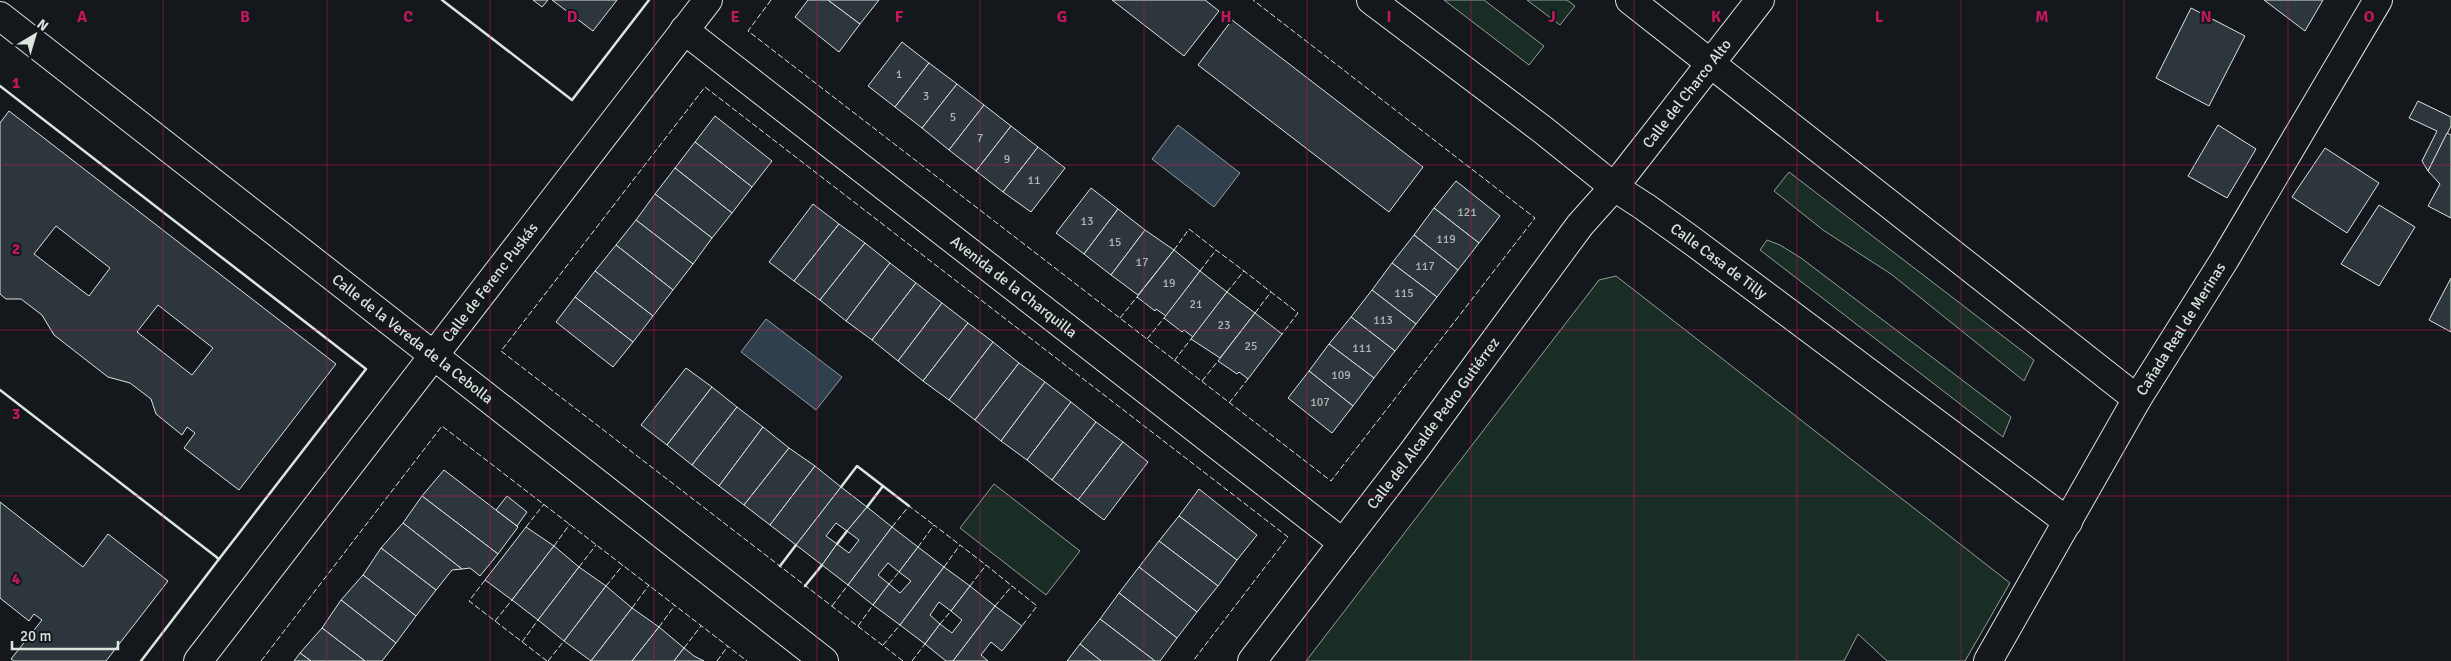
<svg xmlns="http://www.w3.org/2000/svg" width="2451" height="661" viewBox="0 0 2451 661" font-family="Signika,sans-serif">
	<rect width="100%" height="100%" fill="#14181c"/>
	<g fill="#1a2d24" stroke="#939e99">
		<path d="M 1444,0 L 1484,0 L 1544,46 L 1529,65 Z"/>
		<path d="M 1527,0 L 1567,0 L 1575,6 L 1560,25 Z"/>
		<path d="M 1789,172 L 2034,360 L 2024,381 L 1891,274 L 1823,230 L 1774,191 Z"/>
		<path d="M 1767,240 L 1780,245 L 1801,258 L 2011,417 L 2003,437 L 1760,250 Z"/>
		<path d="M 1616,276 L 2010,583 L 1965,661 L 1887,661 L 1858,634 L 1844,661 L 1306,661 L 1599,280 Z"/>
		<path d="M 994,484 L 1080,551 L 1046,595 L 960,528 Z"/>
	</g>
	<g fill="#2f3f4d" stroke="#939e99">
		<path d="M 1178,125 L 1240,173 L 1214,207 L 1152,159 Z"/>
		<path d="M 766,319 L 842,377 L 816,410 L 741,352 Z"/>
	</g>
	<g fill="#2c363c" stroke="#d8e6dc" fill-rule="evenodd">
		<path d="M 533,0 L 548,0 L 542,7 Z"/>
		<path d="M 552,0 L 617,0 L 593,31 Z"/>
		<path d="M 808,0 L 828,0 L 860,24 L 839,52 L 795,17 Z"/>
		<path d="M 828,0 L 879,0 L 860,24 Z"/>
		<path d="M 1112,0 L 1205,0 L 1219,11 L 1184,56 Z"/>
		<path d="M 2264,0 L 2323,0 L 2305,31 Z"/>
		<path d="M 2191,8 L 2245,36 L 2209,106 L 2156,78 Z"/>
		<path d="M 1232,20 L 1423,167 L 1389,212 L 1198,65 Z"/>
		<path d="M 902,42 L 929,63 L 895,107 L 868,86 Z"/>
		<path d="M 929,63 L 957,84 L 922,128 L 895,107 Z"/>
		<path d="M 957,84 L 984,105 L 949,150 L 922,128 Z"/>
		<path d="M 2418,101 L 2451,117 L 2451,126 L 2428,171 L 2422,161 L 2437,131 L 2409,118 Z"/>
		<path d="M 984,105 L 1011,126 L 976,171 L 949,150 Z"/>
		<path d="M 9,111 L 336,364 L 239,490 L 184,448 L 195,433 L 187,427 L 182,435 L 156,414 L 151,399 L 130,383 L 108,377 L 54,335 L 42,315 L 21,299 L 6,299 L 0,294 L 0,123 ZM 56,226 L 110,268 L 89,296 L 34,254 ZM 158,305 L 213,348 L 192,375 L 137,332 Z"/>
		<path d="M 715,116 L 772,161 L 752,187 L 695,142 Z"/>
		<path d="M 2218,125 L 2256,149 L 2227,198 L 2188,176 Z"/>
		<path d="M 1011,126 L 1038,147 L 1003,192 L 976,171 Z"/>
		<path d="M 2447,133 L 2451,135 L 2451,218 L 2428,206 L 2440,184 L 2428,171 Z"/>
		<path d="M 695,142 L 752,187 L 732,213 L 675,168 Z"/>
		<path d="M 1038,147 L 1065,168 L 1031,212 L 1003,192 Z"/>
		<path d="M 2325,148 L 2379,183 L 2347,233 L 2292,197 Z"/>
		<path d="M 675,168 L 732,213 L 712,238 L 655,194 Z"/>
		<path d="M 1456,181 L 1500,216 L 1479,243 L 1434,208 Z"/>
		<path d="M 1091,188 L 1118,209 L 1084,254 L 1056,233 Z"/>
		<path d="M 655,194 L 712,238 L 693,264 L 636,220 Z"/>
		<path d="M 813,204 L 839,224 L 794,281 L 769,262 Z"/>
		<path d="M 2379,205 L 2415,227 L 2379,286 L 2341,264 Z"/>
		<path d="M 1434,208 L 1479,243 L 1458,270 L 1414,235 Z"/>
		<path d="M 1118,209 L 1145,230 L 1111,275 L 1084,254 Z"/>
		<path d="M 636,220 L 693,264 L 673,290 L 616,245 Z"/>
		<path d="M 839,224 L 865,243 L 820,300 L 794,281 Z"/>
		<path d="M 1145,230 L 1174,250 L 1138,295 L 1111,275 Z"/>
		<path d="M 1414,235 L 1458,270 L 1437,297 L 1392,263 Z"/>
		<path d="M 865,243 L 890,263 L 846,321 L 820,300 Z"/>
		<path d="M 616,245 L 673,290 L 653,316 L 595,271 Z"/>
		<path d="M 1174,250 L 1200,271 L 1166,316 L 1156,309 L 1155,311 L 1137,297 Z"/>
		<path d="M 890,263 L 916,283 L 872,340 L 846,321 Z"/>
		<path d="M 1392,263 L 1437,297 L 1416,324 L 1372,290 Z"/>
		<path d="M 595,271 L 653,316 L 633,342 L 575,297 Z"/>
		<path d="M 1200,271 L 1227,292 L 1193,337 L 1184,330 L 1182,332 L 1164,318 Z"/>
		<path d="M 2451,278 L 2451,332 L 2429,320 Z"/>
		<path d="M 916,283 L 942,303 L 898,361 L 872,340 Z"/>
		<path d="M 1372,290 L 1416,324 L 1395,351 L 1351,317 Z"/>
		<path d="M 1227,292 L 1255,313 L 1220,358 L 1191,339 Z"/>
		<path d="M 575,297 L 633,342 L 613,367 L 556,322 Z"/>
		<path d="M 942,303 L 968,323 L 923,381 L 898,361 Z"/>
		<path d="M 1255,313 L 1282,334 L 1248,379 L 1239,372 L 1237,374 L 1218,361 Z"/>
		<path d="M 1351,317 L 1395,351 L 1374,378 L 1329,344 Z"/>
		<path d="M 968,323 L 993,342 L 949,400 L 923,381 Z"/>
		<path d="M 993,342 L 1019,363 L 975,420 L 949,400 Z"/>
		<path d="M 1329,344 L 1374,378 L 1353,406 L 1309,371 Z"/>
		<path d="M 1019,363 L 1045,382 L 1001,441 L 975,420 Z"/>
		<path d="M 686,368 L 712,387 L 667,445 L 641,425 Z"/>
		<path d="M 1309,371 L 1353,406 L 1332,433 L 1288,398 Z"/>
		<path d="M 1045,382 L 1071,402 L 1027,460 L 1001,441 Z"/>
		<path d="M 712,387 L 737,407 L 692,465 L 667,445 Z"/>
		<path d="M 1071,402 L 1096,422 L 1052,480 L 1027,460 Z"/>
		<path d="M 737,407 L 763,427 L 719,486 L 692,465 Z"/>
		<path d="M 1096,422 L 1123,442 L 1078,500 L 1052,480 Z"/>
		<path d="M 763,427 L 789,448 L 744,505 L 719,486 Z"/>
		<path d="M 1123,442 L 1148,462 L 1104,520 L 1078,500 Z"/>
		<path d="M 789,448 L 815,466 L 770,525 L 744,505 Z"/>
		<path d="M 815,466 L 841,487 L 796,545 L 770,525 Z"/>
		<path d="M 444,470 L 518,527 L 498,554 L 422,496 Z"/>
		<path d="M 841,487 L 867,507 L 847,531 L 836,523 L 826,536 L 837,544 L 822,565 L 796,545 Z"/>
		<path d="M 1199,489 L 1257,535 L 1237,560 L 1179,516 Z"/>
		<path d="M 422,496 L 498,554 L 480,576 L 470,568 L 462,569 L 403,523 Z"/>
		<path d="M 507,496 L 527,512 L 517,526 L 496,510 Z"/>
		<path d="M 0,502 L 83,567 L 108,534 L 168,581 L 106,661 L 14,661 L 11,659 L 42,620 L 34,614 L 29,621 L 0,598 Z"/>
		<path d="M 867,507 L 892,527 L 848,585 L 822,565 L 837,544 L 849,553 L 859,540 L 847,531 Z"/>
		<path d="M 1179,516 L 1237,560 L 1218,586 L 1159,541 Z"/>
		<path d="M 403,523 L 462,569 L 452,570 L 436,590 L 381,548 Z"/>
		<path d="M 526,527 L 554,546 L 512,600 L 485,580 Z"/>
		<path d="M 892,527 L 918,547 L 899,572 L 888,563 L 878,575 L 889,584 L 873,605 L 848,585 Z"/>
		<path d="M 1159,541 L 1218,586 L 1197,612 L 1139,567 Z"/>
		<path d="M 554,546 L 579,567 L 538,620 L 512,600 Z"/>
		<path d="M 918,547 L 944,567 L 900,625 L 873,605 L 889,584 L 900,593 L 911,581 L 899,572 Z"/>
		<path d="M 381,548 L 436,590 L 416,616 L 363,575 Z"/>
		<path d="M 579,567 L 606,586 L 564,641 L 538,620 Z"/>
		<path d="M 944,567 L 970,586 L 951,611 L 939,602 L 930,615 L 940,624 L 925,644 L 900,625 Z"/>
		<path d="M 1139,567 L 1197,612 L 1177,638 L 1119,593 Z"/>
		<path d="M 363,575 L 416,616 L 396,643 L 341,600 Z"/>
		<path d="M 606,586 L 632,608 L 591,661 L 564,641 Z"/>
		<path d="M 970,586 L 995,606 L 953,661 L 946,661 L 925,644 L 940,624 L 952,633 L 962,620 L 951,611 Z"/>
		<path d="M 1119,593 L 1177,638 L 1160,661 L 1155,661 L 1100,619 Z"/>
		<path d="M 341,600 L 396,643 L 382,661 L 365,661 L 322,628 Z"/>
		<path d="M 995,606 L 1022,626 L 1002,651 L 991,642 L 981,655 L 988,661 L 953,661 Z"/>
		<path d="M 632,608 L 659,627 L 632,661 L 591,661 Z"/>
		<path d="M 1100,619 L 1155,661 L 1101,661 L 1080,644 Z"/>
		<path d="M 659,627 L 684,648 L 674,661 L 632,661 Z"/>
		<path d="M 322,628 L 365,661 L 311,661 L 300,653 Z"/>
		<path d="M 1080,644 L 1101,661 L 1067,661 Z"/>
		<path d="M 684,648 L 694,656 L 704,661 L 674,661 Z"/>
		<path d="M 300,653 L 311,661 L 294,661 Z"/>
	</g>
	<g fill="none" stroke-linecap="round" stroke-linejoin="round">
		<defs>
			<g id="minor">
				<path id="s1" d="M 1371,0 L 1543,130 L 1614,187 L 1645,207 L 1691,240 L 2068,522"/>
				<path d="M 1630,0 L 2137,399"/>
				<path id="s2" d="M 0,16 L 824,661"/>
				<path id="s3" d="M 684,30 L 1343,543"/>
				<path id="s4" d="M 198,661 L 708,0"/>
				<path id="s5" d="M 1252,661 L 1413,452 L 1580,225 L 1614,187 L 1760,0"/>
				<path id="s6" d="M 1988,661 L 2137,399 L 2225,259 L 2378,0"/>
			</g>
		</defs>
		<use href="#minor" stroke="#d8e6dc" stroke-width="30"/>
		<use href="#minor" stroke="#14181c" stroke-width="28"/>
		<g stroke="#d8e6dc" stroke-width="1" stroke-dasharray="6 2.5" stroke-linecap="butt">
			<path d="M 771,0 L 748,31 L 1331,481 L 1535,218 L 1253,0"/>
			<path d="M 1174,250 L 1189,229 L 1216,250"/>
			<path d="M 1200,271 L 1216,250 L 1244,271"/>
			<path d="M 1227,292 L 1244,271 L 1271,292"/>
			<path d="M 1255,313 L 1271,292 L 1298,313 L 1282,334"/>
			<path d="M 1120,318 L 1137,297"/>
			<path d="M 1147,339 L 1164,318"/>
			<path d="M 1174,361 L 1191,339"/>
			<path d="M 1202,381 L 1218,361"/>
			<path d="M 1229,403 L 1248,379"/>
			<path d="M 526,527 L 544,504"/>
			<path d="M 892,527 L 909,506 L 934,525"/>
			<path d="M 554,546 L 570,524"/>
			<path d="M 918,547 L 934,525 L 960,545"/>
			<path d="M 579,567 L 596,545"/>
			<path d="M 944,567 L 960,545 L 986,565"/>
			<path d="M 485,580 L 469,601 L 547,661"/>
			<path d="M 889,584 L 899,572"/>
			<path d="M 606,586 L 623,565"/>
			<path d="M 970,586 L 986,565 L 1012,586"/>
			<path d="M 832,606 L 848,585"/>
			<path d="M 995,606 L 1012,586 L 1037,606 L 1022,626"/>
			<path d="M 632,608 L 649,585"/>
			<path d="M 495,621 L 512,600"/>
			<path d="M 940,624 L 951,611"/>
			<path d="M 858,626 L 873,605"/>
			<path d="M 659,627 L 675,605"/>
			<path d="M 522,642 L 538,620"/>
			<path d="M 883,645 L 900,625"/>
			<path d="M 684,648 L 701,626"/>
			<path d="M 261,661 L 442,426 L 747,661"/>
			<path d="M 548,661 L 564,641"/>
			<path d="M 717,661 L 728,646"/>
			<path d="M 903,661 L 501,351 L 705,87 L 1288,537 L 1193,661"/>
			<path d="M 912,661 L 925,644"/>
		</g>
		<g stroke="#d8e6dc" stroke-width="2.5">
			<path d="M 442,0 L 572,100 L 649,0"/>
			<path d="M 0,86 L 366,369 L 219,559 L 0,390"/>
			<path d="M 841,487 L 857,466 L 883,486"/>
			<path d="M 867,507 L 883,486 L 909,506"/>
			<path d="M 837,544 L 847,531"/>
			<path d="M 780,566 L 796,545"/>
			<path d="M 805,586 L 822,565"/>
			<path d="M 141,661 L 219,559 L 217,558"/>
		</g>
	</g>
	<path fill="none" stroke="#c2185b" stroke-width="1" stroke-opacity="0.55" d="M 163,0 L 163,661M 327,0 L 327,661M 490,0 L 490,661M 654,0 L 654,661M 817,0 L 817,661M 980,0 L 980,661M 1144,0 L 1144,661M 1307,0 L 1307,661M 1471,0 L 1471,661M 1634,0 L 1634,661M 1797,0 L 1797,661M 1961,0 L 1961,661M 2124,0 L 2124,661M 2288,0 L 2288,661M 0,165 L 2451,165M 0,330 L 2451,330M 0,496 L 2451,496"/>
	<g text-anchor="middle" stroke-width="4" stroke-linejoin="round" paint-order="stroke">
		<g font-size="12" fill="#adbab4">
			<text x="899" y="78">1</text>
			<text x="926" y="100">3</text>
			<text x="953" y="121">5</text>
			<text x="980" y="142">7</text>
			<text x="1007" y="163">9</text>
			<text x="1034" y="184">11</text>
			<text x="1467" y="216">121</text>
			<text x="1087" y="225">13</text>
			<text x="1446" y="243">119</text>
			<text x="1115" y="246">15</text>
			<text x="1142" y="266">17</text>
			<text x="1425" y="270">117</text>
			<text x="1169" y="287">19</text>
			<text x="1404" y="297">115</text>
			<text x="1196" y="308">21</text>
			<text x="1383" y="324">113</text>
			<text x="1224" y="329">23</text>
			<text x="1251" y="350">25</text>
			<text x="1362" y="352">111</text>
			<text x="1341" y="379">109</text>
			<text x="1320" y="406">107</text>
		</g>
		<g font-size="15" fill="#d8e6dc" stroke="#14181c">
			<text dy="5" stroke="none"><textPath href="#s5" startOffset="715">Calle del Charco Alto</textPath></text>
			<text dy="5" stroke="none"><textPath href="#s1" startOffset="435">Calle Casa de Tilly</textPath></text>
			<text dy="5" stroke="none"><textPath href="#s4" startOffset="478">Calle de Ferenc Puskás</textPath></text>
			<text dy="5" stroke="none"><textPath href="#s3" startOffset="418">Avenida de la Charquilla</textPath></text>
			<text dy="5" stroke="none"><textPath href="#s6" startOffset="384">Cañada Real de Merinas</textPath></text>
			<text dy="5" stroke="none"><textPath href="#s2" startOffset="524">Calle de la Vereda de la Cebolla</textPath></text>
			<text dy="5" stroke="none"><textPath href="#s5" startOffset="299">Calle del Alcalde Pedro Gutiérrez</textPath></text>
		</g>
	</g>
	<g font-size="16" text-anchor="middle" font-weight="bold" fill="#c2185b" stroke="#14181c" stroke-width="4" stroke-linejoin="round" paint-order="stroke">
		<text x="82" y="22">A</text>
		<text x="245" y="22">B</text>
		<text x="408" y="22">C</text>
		<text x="572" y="22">D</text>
		<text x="735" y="22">E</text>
		<text x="899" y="22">F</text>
		<text x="1062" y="22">G</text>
		<text x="1226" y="22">H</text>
		<text x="1389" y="22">I</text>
		<text x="1552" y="22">J</text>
		<text x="1716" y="22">K</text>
		<text x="1879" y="22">L</text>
		<text x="2042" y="22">M</text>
		<text x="2206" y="22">N</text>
		<text x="2369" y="22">O</text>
		<text x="16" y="88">1</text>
		<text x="16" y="254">2</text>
		<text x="16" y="419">3</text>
		<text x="16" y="584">4</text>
	</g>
	<g transform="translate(35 35) rotate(38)" stroke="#14181c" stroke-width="4" paint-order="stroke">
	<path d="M0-4L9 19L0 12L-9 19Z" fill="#d8e6dc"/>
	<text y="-8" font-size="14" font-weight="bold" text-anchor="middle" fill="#d8e6dc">N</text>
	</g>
	<path d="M12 641v8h106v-8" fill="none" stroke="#d8e6dc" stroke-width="2.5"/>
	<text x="20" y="641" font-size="15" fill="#d8e6dc" stroke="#14181c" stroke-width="4" paint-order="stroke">20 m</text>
</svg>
